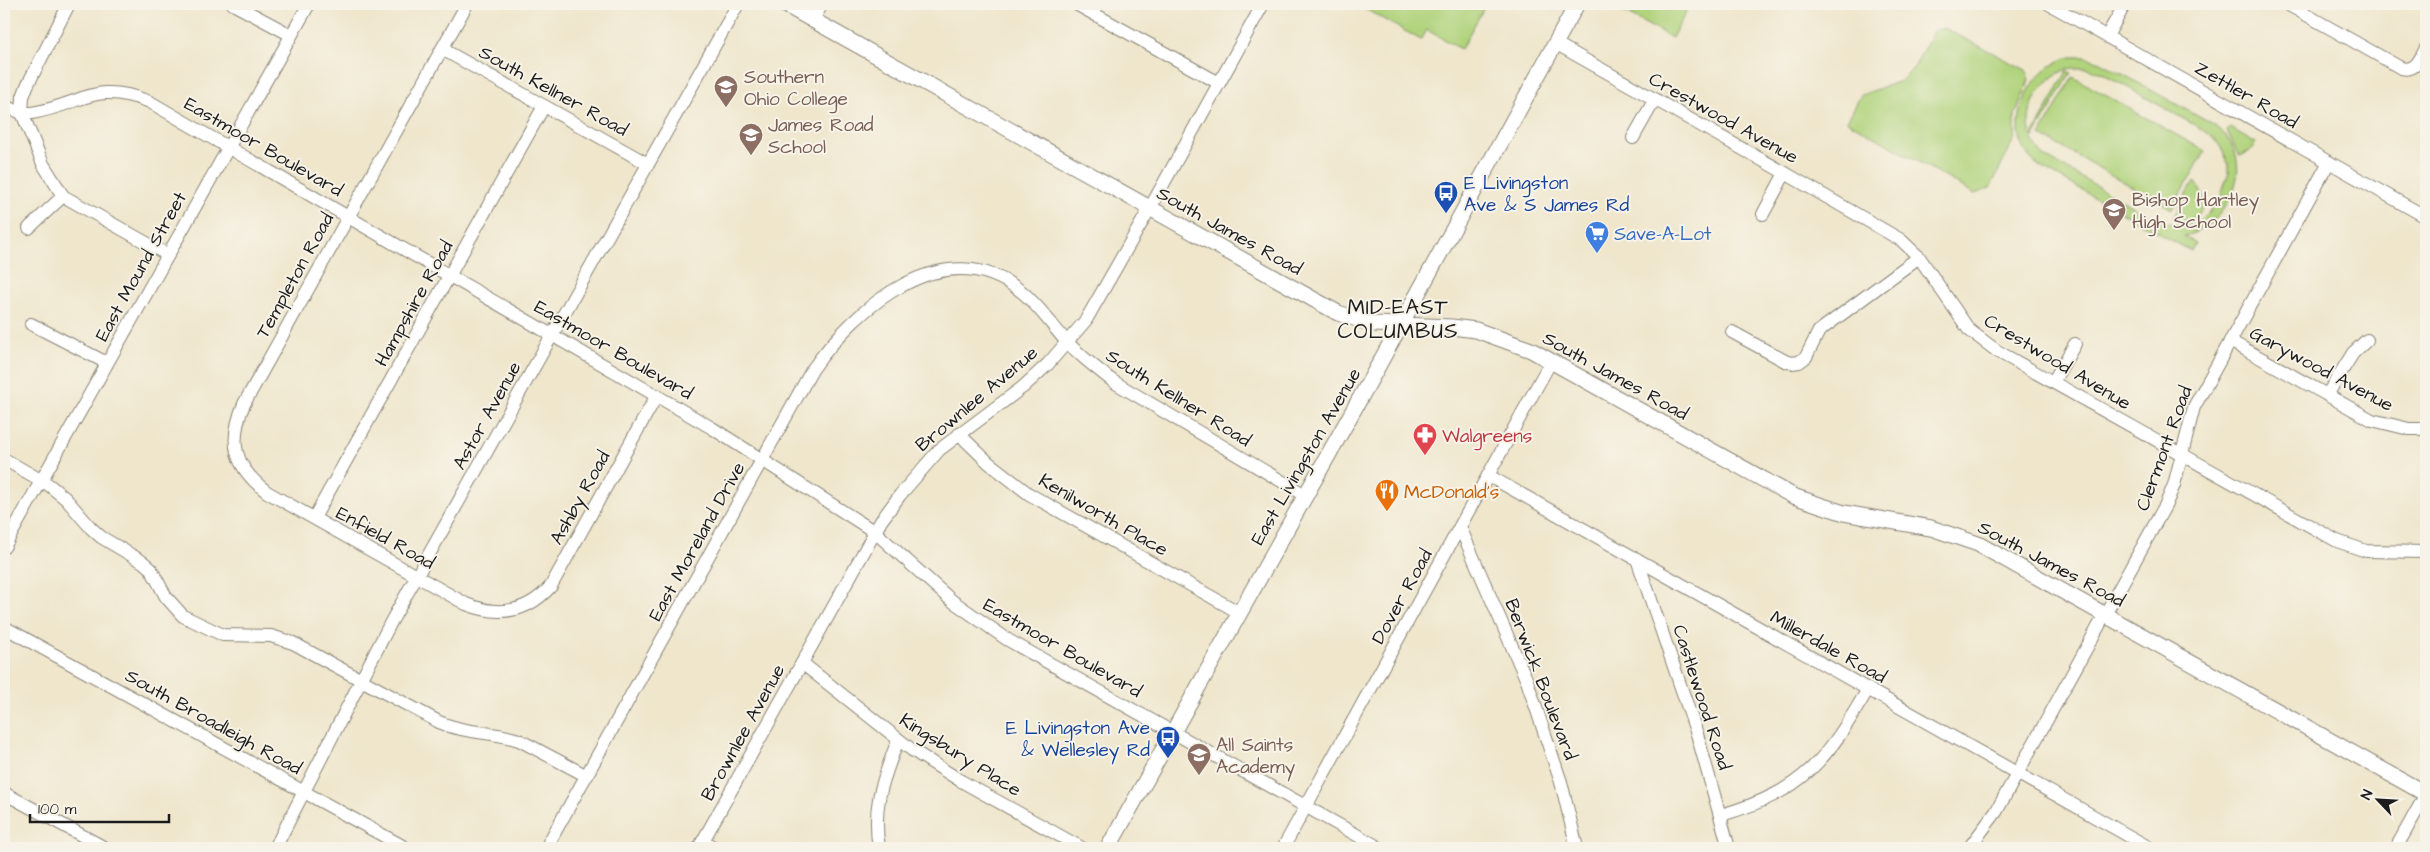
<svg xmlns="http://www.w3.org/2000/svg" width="2430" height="852" viewBox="0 0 2430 852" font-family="'Architects Daughter',sans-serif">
	<rect width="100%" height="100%" fill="#f7f3e8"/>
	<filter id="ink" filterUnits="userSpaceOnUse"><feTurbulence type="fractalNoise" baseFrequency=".02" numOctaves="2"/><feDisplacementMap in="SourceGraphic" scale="10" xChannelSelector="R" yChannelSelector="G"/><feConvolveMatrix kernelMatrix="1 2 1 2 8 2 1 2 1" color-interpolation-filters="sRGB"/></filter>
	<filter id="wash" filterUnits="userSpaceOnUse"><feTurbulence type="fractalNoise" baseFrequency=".0096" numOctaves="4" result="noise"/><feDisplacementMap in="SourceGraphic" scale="20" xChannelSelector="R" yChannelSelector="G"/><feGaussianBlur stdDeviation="1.12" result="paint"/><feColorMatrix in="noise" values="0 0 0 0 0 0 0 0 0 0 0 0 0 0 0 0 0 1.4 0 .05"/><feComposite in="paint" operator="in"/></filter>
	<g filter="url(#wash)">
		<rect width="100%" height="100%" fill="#efe6cc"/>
		<g fill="#b0d37b" stroke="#66784c" fill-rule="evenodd">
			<path d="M 1356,4 L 1486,4 L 1461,49 L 1427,30 L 1421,40 Z"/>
			<path d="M 1609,4 L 1697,4 L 1687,10 L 1672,38 Z"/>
			<path d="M 1944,28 L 2026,70 L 2029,80 L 2015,115 L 2015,138 L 1990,188 L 1975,194 L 1847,121 L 1861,95 L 1903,80 L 1915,66 L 1933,31 Z"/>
			<path d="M 2071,57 L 2085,57 L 2101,62 L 2210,123 C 2222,131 2232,140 2236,155 C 2245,188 2217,230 2184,236 L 2196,243 L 2191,251 L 2039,166 C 1997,136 2027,66 2071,57 ZM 2073,68 L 2088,68 L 2102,73 L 2205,131 L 2215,139 L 2223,151 L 2228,163 L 2228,174 L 2221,196 L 2210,212 L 2198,221 L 2185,225 L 2160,222 L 2043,156 L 2032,140 L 2071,73 L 2067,71 L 2032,137 C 2020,110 2045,72 2073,68 Z"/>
			<path d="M 2073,77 L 2205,151 L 2172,209 L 2040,135 Z"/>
			<path d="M 2229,127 L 2256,143 L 2250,151 L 2240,156 L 2226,130 Z"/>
			<path d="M 2194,181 L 2203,194 L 2202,209 C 2195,220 2185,223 2173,218 Z"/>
		</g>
	</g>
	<g filter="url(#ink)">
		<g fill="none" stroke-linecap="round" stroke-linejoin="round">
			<defs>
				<g id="minor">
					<path d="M 69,4 L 27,86 L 23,97 L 22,113 L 43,164 L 63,196 L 168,255"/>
					<path d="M 233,4 L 291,35"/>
					<path d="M 467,4 L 244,404 C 228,442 234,467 267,492 L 466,604 C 499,617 527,613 551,586 L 657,395"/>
					<path d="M 1076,4 L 1219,83"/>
					<path d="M 2049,4 L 2426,217"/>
					<path d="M 2287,4 L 2401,68 C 2416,72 2420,59 2426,48"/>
					<path d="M 813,20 L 822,4"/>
					<path d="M 2107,36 L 2125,4"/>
					<path d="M 1555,43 L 1785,173 L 1901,240 L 1919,257 L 1969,330 L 1997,351 L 2337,541 L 2366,551 L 2426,552"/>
					<path d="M 442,49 L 648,164"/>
					<path d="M 4,106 L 22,113 L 32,113 C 84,104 93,80 150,102 L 712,428 L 875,532 L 951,600 L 1008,640 L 1380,848"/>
					<path d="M 1633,138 L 1655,99"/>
					<path d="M 1763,214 L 1785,173"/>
					<path d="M 29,228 L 63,196"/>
					<path d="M 31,324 L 107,363"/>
					<path d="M 1732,332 L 1785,361 L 1792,363 L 1799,362 L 1806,357 L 1819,331 L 1919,257"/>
					<path d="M 2230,341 L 2372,420 L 2409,429 L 2426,429"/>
					<path d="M 2053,382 L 2075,344"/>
					<path d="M 2327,395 L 2353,353 L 2367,340"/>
					<path d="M 959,434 L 989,463 L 1029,494 L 1240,613"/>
					<path d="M 4,459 L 49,485 L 66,499 L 91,528 L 101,537 L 143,562 L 151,569 L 166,597 L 183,616 L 223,635 L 271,636 L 293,643 L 439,722 C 466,734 492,731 519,740 L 587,776"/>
					<path d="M 1489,476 L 2150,848"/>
					<path d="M 314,518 L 544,106"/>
					<path d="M 1460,527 L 1527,681 L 1561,782 L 1577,848"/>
					<path d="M 4,547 L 309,4"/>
					<path d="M 1637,559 L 1697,734 L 1729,848"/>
					<path d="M 4,627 L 406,848"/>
					<path d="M 802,663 L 912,750 L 961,781 L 1082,848"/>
					<path d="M 4,793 L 105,848"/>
					<path d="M 1721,815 C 1804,791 1826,761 1868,689"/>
					<path d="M 703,841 L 715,848"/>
					<path d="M 275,848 L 391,622 L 738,4"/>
					<path d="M 546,848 L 812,370 C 856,307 945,230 1022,292 C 1038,305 1051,324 1065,340 C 1080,356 1097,369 1114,382 L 1305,495"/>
					<path d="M 699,848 L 881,521 L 900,495 L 939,450 L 1023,387 L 1048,364 L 1086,320 L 1150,208 L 1263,4"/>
					<path d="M 879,848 C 872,804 883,780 898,740"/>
					<path d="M 1283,848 L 1551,361"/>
					<path d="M 1969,848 L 1996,812 L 2166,504 L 2174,485 L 2194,407 L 2329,162"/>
					<path d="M 2396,848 L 2426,794"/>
				</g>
				<g id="major">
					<path d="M 784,4 L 1338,313 L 1373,324 L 1452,327 L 1476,330 L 1531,350 L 1793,496 L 1844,513 L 1931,528 L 1978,544 L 2426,794"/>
					<path d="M 1108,848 L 1372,377 L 1577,4"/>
				</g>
			</defs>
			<use href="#minor" stroke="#868174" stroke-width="14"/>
			<use href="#major" stroke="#868174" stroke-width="17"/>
			<use href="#minor" stroke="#fff" stroke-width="12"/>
			<use href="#major" stroke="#fff" stroke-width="15"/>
		</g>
	</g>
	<defs>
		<symbol id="university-pin" viewBox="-11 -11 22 30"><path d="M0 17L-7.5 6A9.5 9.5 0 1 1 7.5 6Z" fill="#8d6e63" stroke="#f7f3e8"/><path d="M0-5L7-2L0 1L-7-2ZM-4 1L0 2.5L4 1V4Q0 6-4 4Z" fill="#fff"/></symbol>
		<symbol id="school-pin" viewBox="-11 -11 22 30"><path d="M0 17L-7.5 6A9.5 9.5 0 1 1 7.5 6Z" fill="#8d6e63" stroke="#f7f3e8"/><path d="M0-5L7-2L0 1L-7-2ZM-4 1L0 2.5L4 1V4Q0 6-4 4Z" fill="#fff"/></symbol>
		<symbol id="bus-pin" viewBox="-11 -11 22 30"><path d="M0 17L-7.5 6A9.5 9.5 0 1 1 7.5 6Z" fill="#1a4fb4" stroke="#f7f3e8"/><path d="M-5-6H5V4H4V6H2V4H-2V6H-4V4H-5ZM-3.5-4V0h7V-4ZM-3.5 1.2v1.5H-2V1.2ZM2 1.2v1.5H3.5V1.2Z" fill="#fff"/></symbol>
		<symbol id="supermarket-pin" viewBox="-11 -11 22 30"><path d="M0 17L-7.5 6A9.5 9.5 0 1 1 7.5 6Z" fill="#3f7fe0" stroke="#f7f3e8"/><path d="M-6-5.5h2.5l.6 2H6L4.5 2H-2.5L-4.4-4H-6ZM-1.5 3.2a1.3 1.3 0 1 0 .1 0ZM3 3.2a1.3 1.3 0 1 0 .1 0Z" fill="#fff"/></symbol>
		<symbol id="pharmacy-pin" viewBox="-11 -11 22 30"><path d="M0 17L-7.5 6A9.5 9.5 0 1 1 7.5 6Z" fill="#e0444e" stroke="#f7f3e8"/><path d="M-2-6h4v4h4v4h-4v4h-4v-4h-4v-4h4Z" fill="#fff"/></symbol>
		<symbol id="restaurant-pin" viewBox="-11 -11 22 30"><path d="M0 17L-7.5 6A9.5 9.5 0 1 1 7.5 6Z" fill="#e8710a" stroke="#f7f3e8"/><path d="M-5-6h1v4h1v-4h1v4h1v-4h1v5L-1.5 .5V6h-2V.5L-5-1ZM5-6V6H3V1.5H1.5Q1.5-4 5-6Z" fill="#fff"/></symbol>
	</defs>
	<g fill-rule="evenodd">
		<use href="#university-pin" x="712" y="73" width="28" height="38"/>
		<use href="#school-pin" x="737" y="121" width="28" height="38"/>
		<use href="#bus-pin" x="1432" y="179" width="28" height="38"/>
		<use href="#school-pin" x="2100" y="196" width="28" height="38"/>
		<use href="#supermarket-pin" x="1583" y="219" width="28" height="38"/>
		<use href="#pharmacy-pin" x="1411" y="421" width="28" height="38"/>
		<use href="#restaurant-pin" x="1373" y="477" width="28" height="38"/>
		<use href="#bus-pin" x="1154" y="724" width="28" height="38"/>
		<use href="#school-pin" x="1185" y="741" width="28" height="38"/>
	</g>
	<g text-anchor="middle" stroke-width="4" stroke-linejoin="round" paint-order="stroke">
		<g font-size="19" fill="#785e54" stroke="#f7f3e8" text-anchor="start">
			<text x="744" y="83">Southern<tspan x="744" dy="22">Ohio College</tspan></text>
			<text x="768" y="131">James Road<tspan x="768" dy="22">School</tspan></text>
			<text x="2132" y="206">Bishop Hartley<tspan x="2132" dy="22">High School</tspan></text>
			<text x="1216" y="751">All Saints<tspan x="1216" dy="22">Academy</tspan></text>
		</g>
		<g font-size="19" fill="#1c1c1c" stroke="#f7f3e8">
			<text transform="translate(554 90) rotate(29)" y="7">South Kellner Road</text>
			<text transform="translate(2247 94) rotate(30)" y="7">Zettler Road</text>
			<text transform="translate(1724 117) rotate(29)" y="7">Crestwood Avenue</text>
			<text transform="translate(264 146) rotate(30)" y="7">Eastmoor Boulevard</text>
			<text transform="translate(1230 230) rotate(29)" y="7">South James Road</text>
			<text transform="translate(140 266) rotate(-61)" y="7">East Mound Street</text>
			<text transform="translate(294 275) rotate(-61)" y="7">Templeton Road</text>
			<text transform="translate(413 303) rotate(-61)" y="7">Hampshire Road</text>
			<text transform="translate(614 349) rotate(30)" y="7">Eastmoor Boulevard</text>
			<text transform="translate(2058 361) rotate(31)" y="7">Crestwood Avenue</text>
			<text transform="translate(2322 368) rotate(28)" y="7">Garywood Avenue</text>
			<text transform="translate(1616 375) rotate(29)" y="7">South James Road</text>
			<text transform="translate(1179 397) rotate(32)" y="7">South Kellner Road</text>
			<text transform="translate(976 398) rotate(-40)" y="7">Brownlee Avenue</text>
			<text transform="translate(486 415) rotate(-61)" y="7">Astor Avenue</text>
			<text transform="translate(2163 448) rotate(-70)" y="7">Clermont Road</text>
			<text transform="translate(1305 456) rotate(-60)" y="7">East Livingston Avenue</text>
			<text transform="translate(579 497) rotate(-61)" y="7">Ashby Road</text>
			<text transform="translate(1104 514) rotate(30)" y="7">Kenilworth Place</text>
			<text transform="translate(386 537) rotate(29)" y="7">Enfield Road</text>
			<text transform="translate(696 541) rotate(-61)" y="7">East Moreland Drive</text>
			<text transform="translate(2052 563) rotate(28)" y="7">South James Road</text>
			<text transform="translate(1401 596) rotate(-61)" y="7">Dover Road</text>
			<text transform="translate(1829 646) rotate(29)" y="7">Millerdale Road</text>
			<text transform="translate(1063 647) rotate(30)" y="7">Eastmoor Boulevard</text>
			<text transform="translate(1542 679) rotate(69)" y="7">Berwick Boulevard</text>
			<text transform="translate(1703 697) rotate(72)" y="7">Castlewood Road</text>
			<text transform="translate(214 721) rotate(29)" y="7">South Broadleigh Road</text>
			<text transform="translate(742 732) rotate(-61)" y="7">Brownlee Avenue</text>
			<text transform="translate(961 754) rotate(32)" y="7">Kingsbury Place</text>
		</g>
		<g font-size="19" fill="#164399" stroke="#f7f3e8" text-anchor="start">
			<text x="1464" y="189">E Livingston<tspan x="1464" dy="22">Ave &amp; S James Rd</tspan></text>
			<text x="1150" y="734" text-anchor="end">E Livingston Ave<tspan x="1150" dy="22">&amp; Wellesley Rd</tspan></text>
		</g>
		<g font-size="19" fill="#366cbe" stroke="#f7f3e8" text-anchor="start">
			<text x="1614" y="240">Save-A-Lot</text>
		</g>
		<g font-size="19" fill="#be3a42" stroke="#f7f3e8" text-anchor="start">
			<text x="1442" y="442">Walgreens</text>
		</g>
		<g font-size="19" fill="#c56008" stroke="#f7f3e8" text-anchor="start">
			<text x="1404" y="498">McDonald's</text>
		</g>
		<g font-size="21" letter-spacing="1" fill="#1c1c1c" stroke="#f7f3e8">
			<text x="1398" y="314">MID-EAST<tspan x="1398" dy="24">COLUMBUS</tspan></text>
		</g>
	</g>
	<rect width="2430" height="852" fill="none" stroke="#f7f3e8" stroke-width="20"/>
	<g transform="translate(2378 800) rotate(295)" stroke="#f7f3e8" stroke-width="4" paint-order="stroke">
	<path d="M0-4L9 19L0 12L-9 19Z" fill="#1c1c1c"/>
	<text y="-8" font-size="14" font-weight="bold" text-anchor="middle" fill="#1c1c1c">N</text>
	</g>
	<path d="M30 814v8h139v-8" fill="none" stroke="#1c1c1c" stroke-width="2.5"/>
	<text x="38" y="814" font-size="15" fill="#1c1c1c" stroke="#f7f3e8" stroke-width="4" paint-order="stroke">100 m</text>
</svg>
